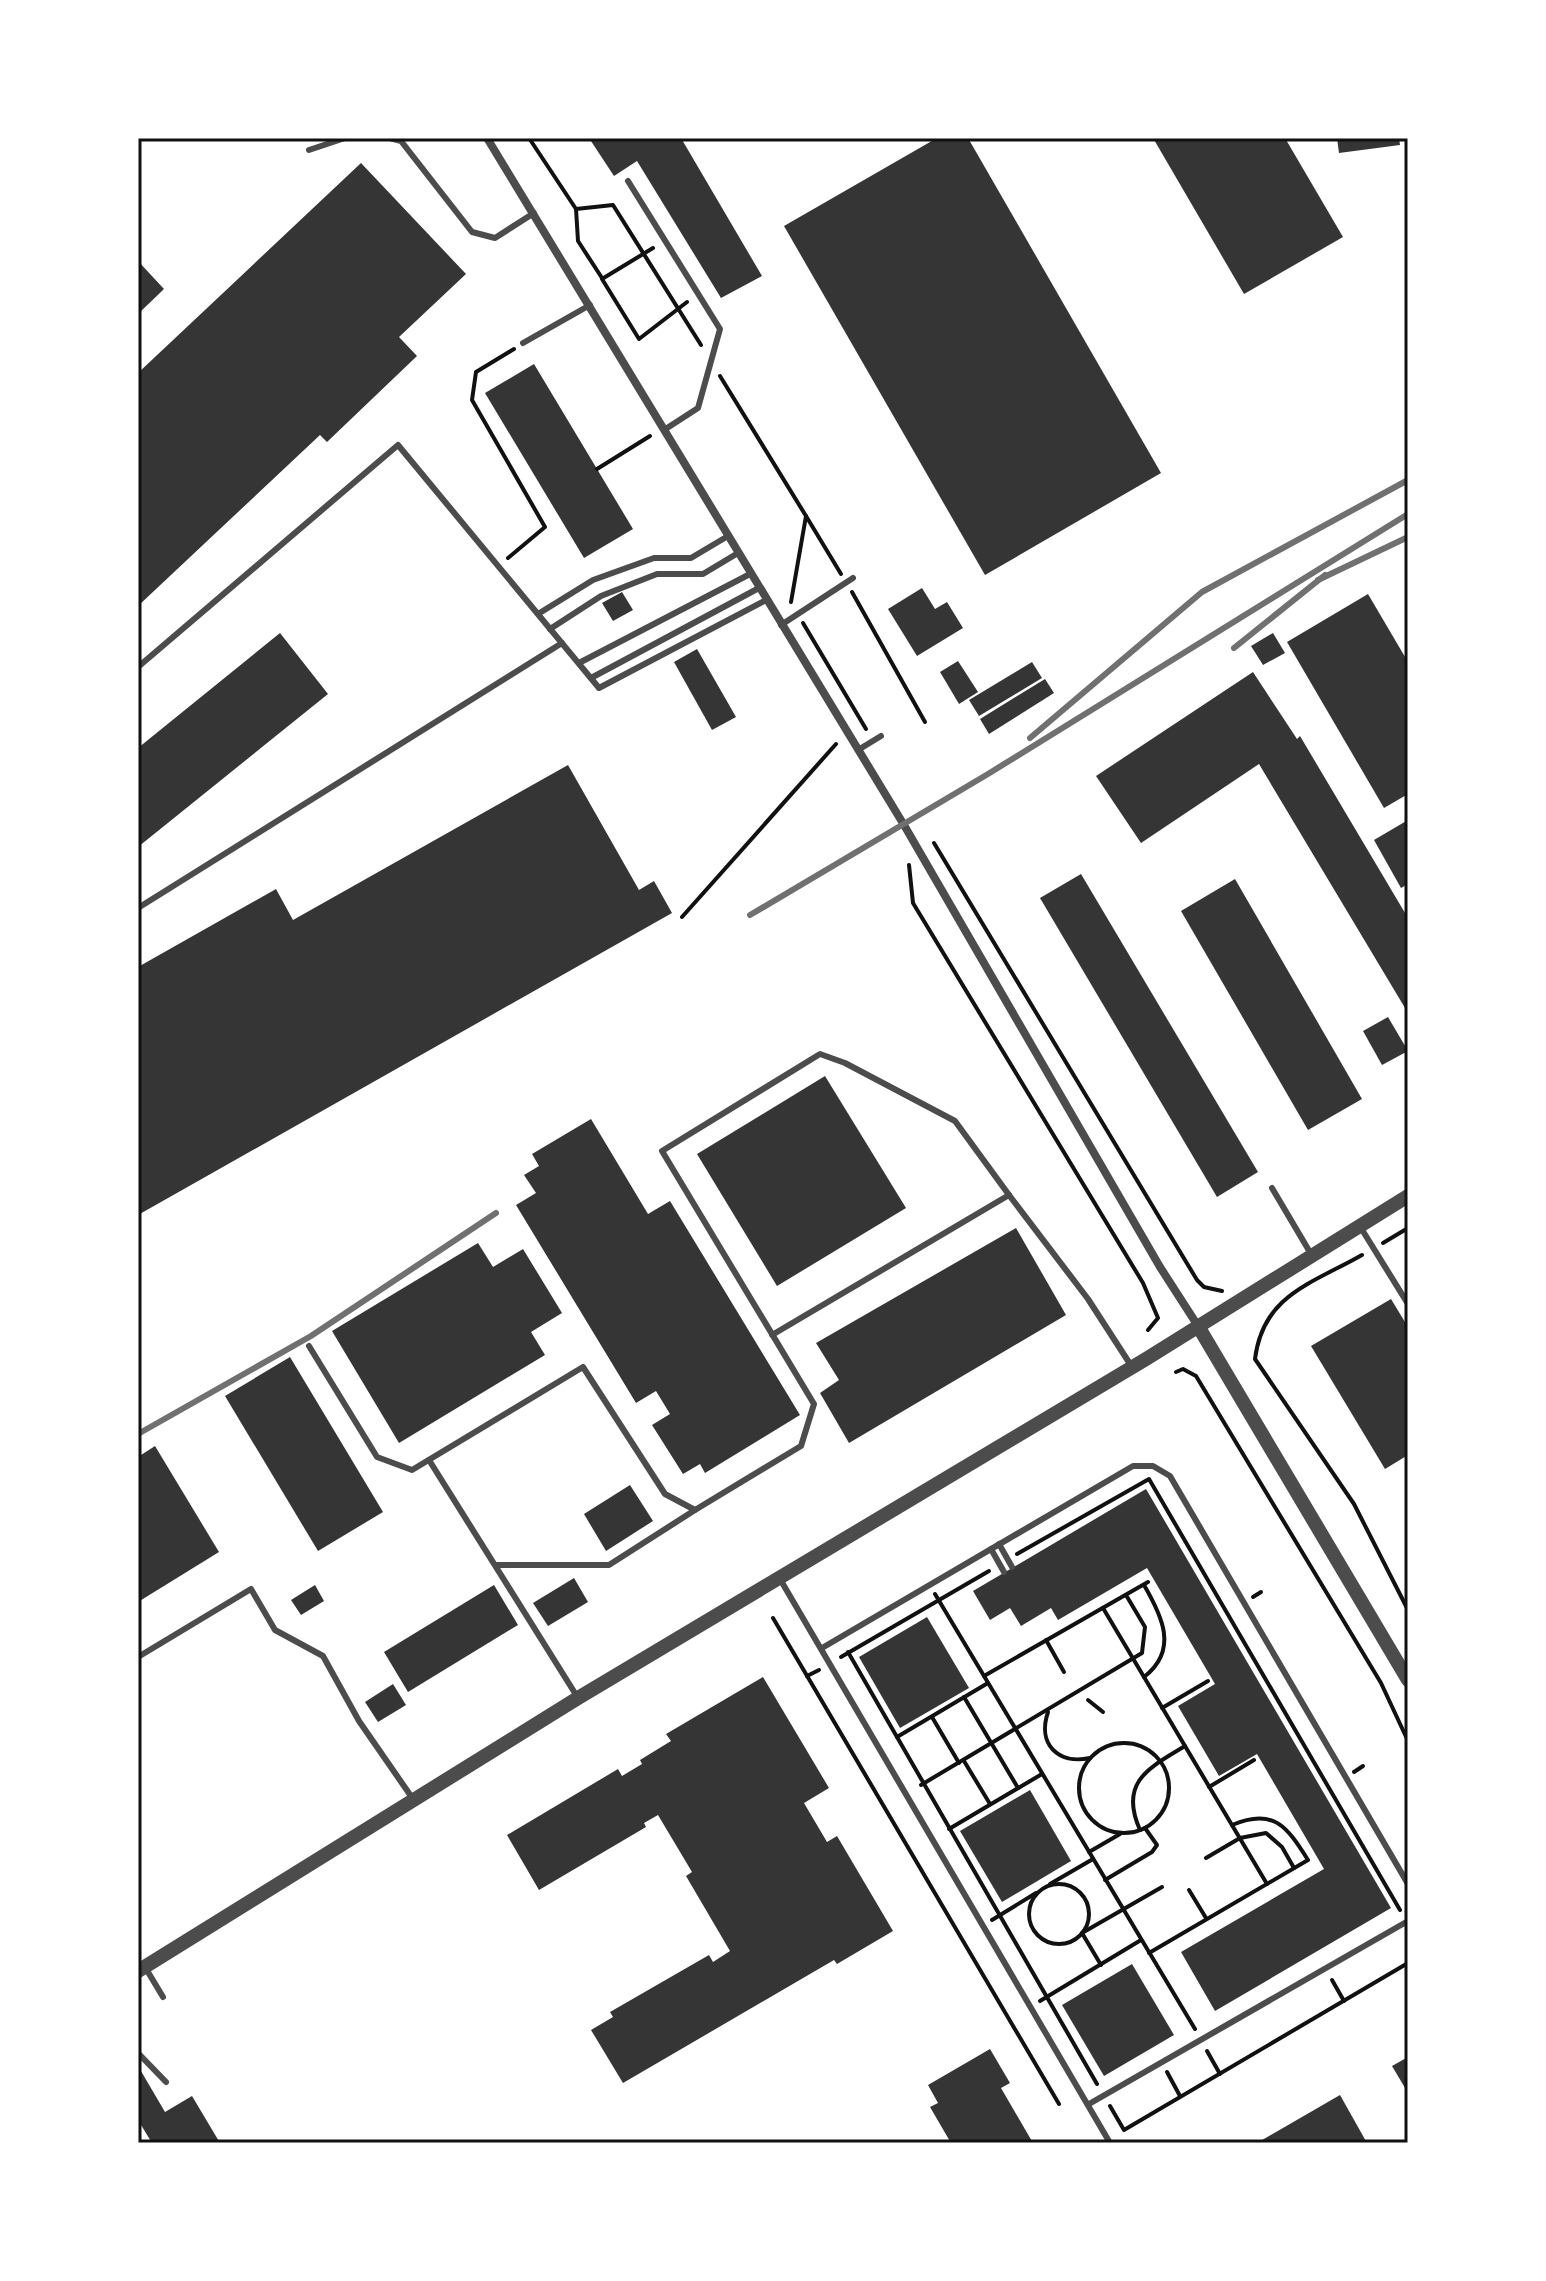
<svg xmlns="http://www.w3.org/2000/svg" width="1546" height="2281" viewBox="0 0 1546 2281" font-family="Barlow,sans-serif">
	<rect width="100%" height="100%" fill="#fff"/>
	<g fill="#353535">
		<path d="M 589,138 L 681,138 L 762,276 L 721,298 L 637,161 L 614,176 Z"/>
		<path d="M 937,138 L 968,138 L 1161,473 L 985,575 L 784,226 Z"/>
		<path d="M 1153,138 L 1285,138 L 1343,237 L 1244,294 Z"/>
		<path d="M 1337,138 L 1399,138 L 1400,145 L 1339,153 Z"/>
		<path d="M 361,163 L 466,274 L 399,337 L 417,356 L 327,442 L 320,435 L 138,606 L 138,373 Z"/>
		<path d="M 138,261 L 164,289 L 138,314 Z"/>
		<path d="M 534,364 L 633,529 L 584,558 L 485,393 Z"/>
		<path d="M 922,588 L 935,609 L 947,602 L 963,628 L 917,656 L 888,609 Z"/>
		<path d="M 622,592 L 633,610 L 613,621 L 602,603 Z"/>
		<path d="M 1368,594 L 1408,662 L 1408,794 L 1384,808 L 1287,642 Z"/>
		<path d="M 280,633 L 328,694 L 138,847 L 138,748 Z"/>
		<path d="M 1273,633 L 1285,653 L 1263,665 L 1251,646 Z"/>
		<path d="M 697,649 L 736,717 L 712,730 L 674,662 Z"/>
		<path d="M 958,661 L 978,692 L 959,704 L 940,672 Z"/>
		<path d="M 1032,662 L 1042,678 L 979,716 L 969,700 Z"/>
		<path d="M 1253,672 L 1297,739 L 1300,736 L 1408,918 L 1408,1013 L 1259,764 L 1141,843 L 1096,776 Z"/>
		<path d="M 1045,679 L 1054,693 L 989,734 L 980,719 Z"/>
		<path d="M 568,765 L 639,890 L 654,881 L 672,913 L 138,1215 L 138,967 L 276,889 L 293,920 Z"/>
		<path d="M 1408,820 L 1408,884 L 1401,888 L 1374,840 Z"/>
		<path d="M 1081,874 L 1258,1172 L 1217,1197 L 1040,898 Z"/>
		<path d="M 1235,879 L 1362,1099 L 1308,1130 L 1181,911 Z"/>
		<path d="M 1388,1017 L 1408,1051 L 1382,1065 L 1363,1031 Z"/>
		<path d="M 825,1076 L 906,1208 L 777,1286 L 697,1154 Z"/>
		<path d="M 591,1119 L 648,1214 L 670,1201 L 800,1415 L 705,1473 L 700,1464 L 683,1474 L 652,1425 L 670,1414 L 656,1391 L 636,1403 L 516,1205 L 536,1193 L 524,1175 L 539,1166 L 532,1154 Z"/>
		<path d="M 1016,1228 L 1066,1315 L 849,1443 L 820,1393 L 839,1380 L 816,1343 Z"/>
		<path d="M 478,1243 L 493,1267 L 523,1249 L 562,1313 L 531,1332 L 545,1355 L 399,1443 L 332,1331 Z"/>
		<path d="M 1391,1299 L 1408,1327 L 1408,1455 L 1385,1469 L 1311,1346 Z"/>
		<path d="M 290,1357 L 383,1512 L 318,1551 L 225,1396 Z"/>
		<path d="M 155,1446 L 219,1552 L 138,1602 L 138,1457 Z"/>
		<path d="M 630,1485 L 653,1521 L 606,1551 L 584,1514 Z"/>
		<path d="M 1146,1489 L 1391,1908 L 1215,2011 L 1181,1952 L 1324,1869 L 1257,1754 L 1219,1776 L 1178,1706 L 1215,1684 L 1147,1568 L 1058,1620 L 1051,1608 L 1021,1626 L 1010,1608 L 990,1620 L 973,1591 Z"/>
		<path d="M 574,1578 L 588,1602 L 548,1626 L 533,1603 Z"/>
		<path d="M 315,1585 L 324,1601 L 301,1615 L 291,1600 Z"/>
		<path d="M 494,1585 L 518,1625 L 408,1692 L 384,1652 Z"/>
		<path d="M 927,1617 L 969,1688 L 900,1728 L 859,1657 Z"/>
		<path d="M 763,1677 L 829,1788 L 804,1803 L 827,1842 L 837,1836 L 893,1931 L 837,1964 L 834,1960 L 623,2083 L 591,2030 L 613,2017 L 610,2012 L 709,1955 L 713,1962 L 730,1951 L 686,1876 L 692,1872 L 658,1815 L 644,1823 L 646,1827 L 539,1890 L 507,1835 L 618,1769 L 622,1776 L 642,1764 L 640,1760 L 671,1741 L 666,1734 Z"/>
		<path d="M 393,1684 L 406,1705 L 378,1722 L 365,1702 Z"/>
		<path d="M 1030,1790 L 1071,1861 L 1002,1902 L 960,1831 Z"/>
		<path d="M 1132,1964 L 1174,2035 L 1104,2076 L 1062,2005 Z"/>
		<path d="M 990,2049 L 1010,2083 L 1001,2088 L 1033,2143 L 951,2143 L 930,2107 L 938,2103 L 928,2085 Z"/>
		<path d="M 1408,2057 L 1408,2093 L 1392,2066 Z"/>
		<path d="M 138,2066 L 165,2112 L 192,2096 L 220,2143 L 152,2143 L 138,2120 Z"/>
		<path d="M 1340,2095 L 1367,2143 L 1257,2143 Z"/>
	</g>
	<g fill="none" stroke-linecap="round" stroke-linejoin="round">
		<g stroke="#111" stroke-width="4">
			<path d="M 529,138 L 576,209 L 578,241 L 602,278"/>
			<path d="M 576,209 L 613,205 L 701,345"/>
			<path d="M 653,248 L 602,279 L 639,339 L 687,302"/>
			<path d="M 720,376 L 806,516 L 791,602"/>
			<path d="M 597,469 L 650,436"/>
			<path d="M 806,516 L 841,574"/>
			<path d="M 508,558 L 545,527 L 472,400 L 476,372 L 514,349"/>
			<path d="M 852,592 L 925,722"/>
			<path d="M 803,623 L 866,729"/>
			<path d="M 934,843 L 1197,1280 L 1204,1287 L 1222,1291"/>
			<path d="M 909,865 L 913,903 L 1143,1283 L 1158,1318 L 1148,1330"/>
			<path d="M 682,917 L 836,744"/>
			<path d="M 1383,1243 L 1408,1228"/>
			<path d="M 1362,1255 C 1311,1284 1263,1295 1255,1359 L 1354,1504 L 1408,1610"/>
			<path d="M 1176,1372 L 1183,1369 L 1196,1376 L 1381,1683 L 1408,1741"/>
			<path d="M 1017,1554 L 1149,1479 L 1400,1910"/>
			<path d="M 1144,1585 C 1162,1616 1179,1650 1144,1677"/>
			<path d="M 935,1594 L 1195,2029"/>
			<path d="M 1253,1597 L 1261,1592"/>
			<path d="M 1103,1608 L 1267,1884"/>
			<path d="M 773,1618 L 1059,2104"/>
			<path d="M 1046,1640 L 1064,1672"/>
			<path d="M 848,1652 L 1097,2084"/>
			<path d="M 841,1657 L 989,1571"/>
			<path d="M 807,1676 L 819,1670"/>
			<path d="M 984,1676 L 1148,1582"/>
			<path d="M 964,1697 L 1018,1788"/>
			<path d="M 1088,1700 L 1103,1712"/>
			<path d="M 1162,1708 L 1208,1681"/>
			<path d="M 1048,1712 C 1037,1744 1058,1765 1090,1758"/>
			<path d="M 932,1717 L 959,1763"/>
			<path d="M 897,1737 L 988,1683"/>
			<circle cx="1124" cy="1788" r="45"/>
			<path d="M 964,1761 L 990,1804"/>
			<path d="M 1354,1772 L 1363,1766"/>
			<path d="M 921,1785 L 1142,1653 L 1145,1627 L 1126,1595"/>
			<path d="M 1209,1787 L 1254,1760"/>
			<path d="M 949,1829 L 1042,1774"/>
			<path d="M 1140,1830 C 1118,1781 1151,1767 1185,1746"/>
			<path d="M 1089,1852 L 1120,1834"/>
			<path d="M 1206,1858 L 1240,1838 L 1266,1833 L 1282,1847 L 1294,1868"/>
			<path d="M 1105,1880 L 1152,1852 L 1157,1845 L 1145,1828"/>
			<circle cx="1059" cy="1914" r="30"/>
			<path d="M 1050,1884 L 1093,1859"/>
			<path d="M 1189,1890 L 1206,1918"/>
			<path d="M 992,1920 L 1036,1893"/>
			<path d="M 1149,1953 L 1308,1860 C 1287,1827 1274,1807 1232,1825"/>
			<path d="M 1101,1965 L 1082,1933 L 1162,1887"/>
			<path d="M 1332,1980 L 1344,2001"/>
			<path d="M 1040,2001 L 1141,1940"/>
			<path d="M 1207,2051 L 1220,2074"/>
			<path d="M 1167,2072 L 1180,2096"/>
			<path d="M 1110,2106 L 1124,2130 L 1408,1963"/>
		</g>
		<g stroke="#4c4c4c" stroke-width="6">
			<path d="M 390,138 L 401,141 L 472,232 L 495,238 L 534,213"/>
			<path d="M 309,150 L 345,138"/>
			<path d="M 628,181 L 720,329 L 698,408 L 664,430"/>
			<path d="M 523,343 L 590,305"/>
			<path d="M 538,614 L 593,580 L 654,558 L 691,558 L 728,536"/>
			<path d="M 781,625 L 853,578"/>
			<path d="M 550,629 L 601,596 L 657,574 L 703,574 L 738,553"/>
			<path d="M 579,663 L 750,574"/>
			<path d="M 138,667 L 398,445 L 599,688 L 766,600"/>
			<path d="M 591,678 L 759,588"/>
			<path d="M 858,750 L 881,736"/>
			<path d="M 138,908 L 562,643"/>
			<path d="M 1272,1188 L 1311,1254"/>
			<path d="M 1009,1195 L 1088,1299 L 1132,1367"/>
			<path d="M 1361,1228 L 1408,1304"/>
			<path d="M 309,1346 L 377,1457 L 412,1470 L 583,1367 L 665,1494 L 695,1510 L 801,1446 L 814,1404 L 662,1151 L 820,1054 L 845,1063 L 955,1121 L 1009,1195 L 772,1335"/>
			<path d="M 429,1460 L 578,1698"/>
			<path d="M 999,1544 L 1012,1567"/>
			<path d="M 991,1549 L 1004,1572"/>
			<path d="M 496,1565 L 609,1565 L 695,1510"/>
			<path d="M 780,1579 L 1110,2143"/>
			<path d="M 822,1648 L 1133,1466 L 1153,1466 L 1170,1476 L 1408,1884"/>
			<path d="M 138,1657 L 251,1589 L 275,1630 L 323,1656 L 359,1721 L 413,1799"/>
			<path d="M 145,1967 L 163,1997"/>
			<path d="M 138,2053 L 166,2082"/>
			<path d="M 1089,2104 L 1408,1921"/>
		</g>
		<path stroke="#4c4c4c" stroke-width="8" d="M 487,138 L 904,825 L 1160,1267 L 1198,1326"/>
		<g stroke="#4c4c4c" stroke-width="14">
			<path d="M 1198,1326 L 1408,1680"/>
			<path d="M 138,1971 L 578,1698 L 1146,1359 L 1408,1196"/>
		</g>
		<g stroke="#707070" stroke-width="6">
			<path d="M 1318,580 L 1408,537"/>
			<path d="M 1234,648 L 1325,575"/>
			<path d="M 1030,738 L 1202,592 L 1408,480"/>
			<path d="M 750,915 L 988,774 L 1408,514"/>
			<path d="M 138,1434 L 311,1336 L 496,1213"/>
		</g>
	</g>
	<rect width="1546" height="2281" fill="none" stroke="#ffffff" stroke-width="280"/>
	<rect x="140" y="140" width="1266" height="2001" fill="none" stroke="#111" stroke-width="3"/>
</svg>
